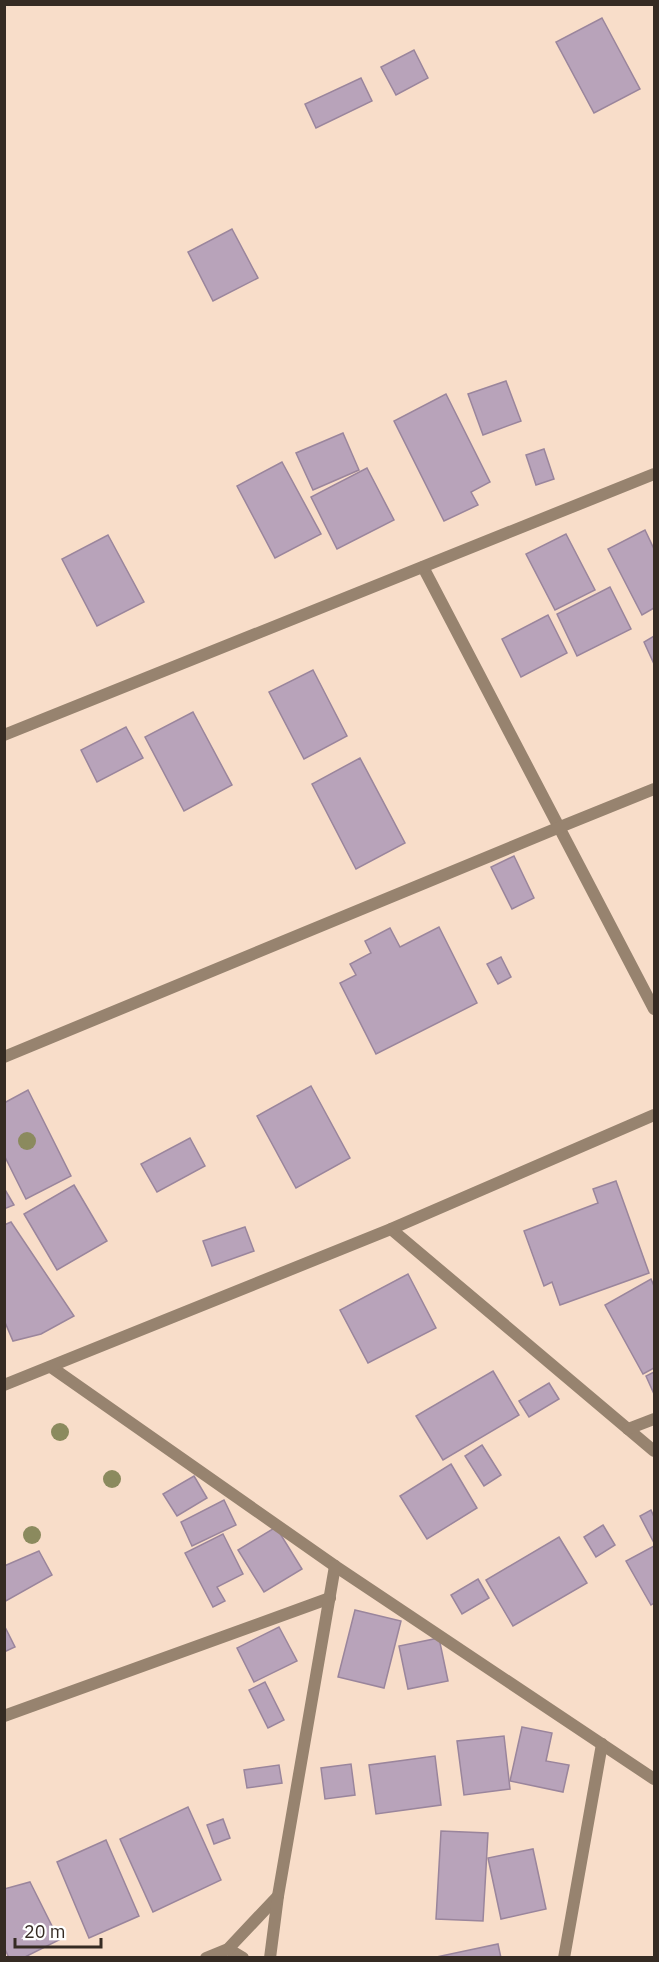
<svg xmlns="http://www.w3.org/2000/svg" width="659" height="1962" viewBox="0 0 659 1962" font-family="'IBM Plex Sans',sans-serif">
	<rect width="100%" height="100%" fill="#f8ddc9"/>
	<g fill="#b8a3ba" stroke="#9a859c" stroke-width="1.5">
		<path d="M 602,18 L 640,89 L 594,113 L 556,42 Z"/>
		<path d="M 414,50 L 428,78 L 396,95 L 381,67 Z"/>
		<path d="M 361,78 L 372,101 L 316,128 L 305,104 Z"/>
		<path d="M 232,229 L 258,278 L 213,301 L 188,252 Z"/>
		<path d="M 506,381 L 521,421 L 483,435 L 468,394 Z"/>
		<path d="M 446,394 L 490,482 L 471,492 L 478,505 L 444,521 L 394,421 Z"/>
		<path d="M 343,433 L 359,470 L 313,490 L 296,453 Z"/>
		<path d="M 544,449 L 554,479 L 536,485 L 526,455 Z"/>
		<path d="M 282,462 L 321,534 L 275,558 L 237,486 Z"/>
		<path d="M 367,468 L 394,520 L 337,549 L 311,497 Z"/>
		<path d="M 645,530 L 654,549 L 654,608 L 642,615 L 608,549 Z"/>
		<path d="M 566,534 L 595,590 L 555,610 L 526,554 Z"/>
		<path d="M 108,535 L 144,602 L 97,626 L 62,559 Z"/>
		<path d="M 610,587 L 631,629 L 577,656 L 557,614 Z"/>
		<path d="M 548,615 L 567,653 L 521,677 L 502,639 Z"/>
		<path d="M 654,636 L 654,664 L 644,642 Z"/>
		<path d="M 313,670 L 347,736 L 304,759 L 269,692 Z"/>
		<path d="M 193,712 L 232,785 L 184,811 L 145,737 Z"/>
		<path d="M 126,727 L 143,758 L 97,782 L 81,750 Z"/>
		<path d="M 360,758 L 405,843 L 356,869 L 312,784 Z"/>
		<path d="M 514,856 L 534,898 L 512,909 L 491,867 Z"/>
		<path d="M 439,927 L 477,1003 L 376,1054 L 340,983 L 356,975 L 350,964 L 371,953 L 365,941 L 390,928 L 400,947 Z"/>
		<path d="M 501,957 L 511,977 L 498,984 L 487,964 Z"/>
		<path d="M 311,1086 L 350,1158 L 296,1188 L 257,1116 Z"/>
		<path d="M 28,1090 L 71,1176 L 26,1199 L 4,1155 L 4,1103 Z"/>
		<path d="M 190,1138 L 205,1166 L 157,1192 L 141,1164 Z"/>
		<path d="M 616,1181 L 649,1273 L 560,1305 L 552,1282 L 544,1286 L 524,1231 L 598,1203 L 593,1189 Z"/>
		<path d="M 74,1185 L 107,1241 L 57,1270 L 24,1214 Z"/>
		<path d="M 4,1188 L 14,1205 L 4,1209 Z"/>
		<path d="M 11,1222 L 74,1316 L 41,1334 L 13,1341 L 4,1320 L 4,1225 Z"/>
		<path d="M 245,1227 L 254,1251 L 212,1266 L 203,1241 Z"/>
		<path d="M 408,1274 L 436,1328 L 368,1363 L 340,1310 Z"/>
		<path d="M 651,1279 L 654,1286 L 654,1368 L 643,1374 L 605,1305 Z"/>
		<path d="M 493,1371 L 519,1415 L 443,1460 L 416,1416 Z"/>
		<path d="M 654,1372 L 654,1394 L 646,1376 Z"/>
		<path d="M 549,1383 L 559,1399 L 529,1417 L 519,1401 Z"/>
		<path d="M 482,1445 L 501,1475 L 484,1486 L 465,1456 Z"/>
		<path d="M 451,1464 L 477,1508 L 427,1539 L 400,1496 Z"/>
		<path d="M 194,1476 L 207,1498 L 177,1516 L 163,1494 Z"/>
		<path d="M 224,1500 L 236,1525 L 192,1546 L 181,1522 Z"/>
		<path d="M 651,1510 L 654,1517 L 654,1543 L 640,1516 Z"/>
		<path d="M 603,1525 L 615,1545 L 596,1557 L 584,1537 Z"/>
		<path d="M 276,1527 L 302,1569 L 264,1592 L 238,1550 Z"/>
		<path d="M 223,1534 L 243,1574 L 217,1587 L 225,1601 L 213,1607 L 185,1553 Z"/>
		<path d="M 559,1537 L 587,1583 L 513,1626 L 486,1580 Z"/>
		<path d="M 654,1546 L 654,1603 L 651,1605 L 626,1561 Z"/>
		<path d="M 39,1551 L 52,1575 L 4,1602 L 4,1566 Z"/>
		<path d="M 478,1579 L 489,1598 L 462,1614 L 451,1595 Z"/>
		<path d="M 355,1610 L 401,1621 L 384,1688 L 338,1677 Z"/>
		<path d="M 4,1625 L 15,1647 L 4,1652 Z"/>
		<path d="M 279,1627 L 297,1661 L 254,1682 L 237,1648 Z"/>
		<path d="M 439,1638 L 448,1681 L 408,1689 L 399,1646 Z"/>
		<path d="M 265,1682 L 284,1720 L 268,1728 L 249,1690 Z"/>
		<path d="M 522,1727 L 552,1733 L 546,1761 L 569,1765 L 563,1792 L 510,1781 Z"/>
		<path d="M 504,1736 L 510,1789 L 464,1795 L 457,1741 Z"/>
		<path d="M 435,1756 L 441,1805 L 376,1814 L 369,1765 Z"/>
		<path d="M 351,1764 L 355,1795 L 325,1799 L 321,1768 Z"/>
		<path d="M 279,1765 L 282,1783 L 247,1788 L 244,1770 Z"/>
		<path d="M 188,1807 L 221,1880 L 153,1912 L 120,1839 Z"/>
		<path d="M 223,1819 L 230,1838 L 214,1844 L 207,1825 Z"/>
		<path d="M 441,1831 L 488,1833 L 483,1921 L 436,1919 Z"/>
		<path d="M 106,1840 L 139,1916 L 89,1938 L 57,1862 Z"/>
		<path d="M 533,1849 L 546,1909 L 501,1919 L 488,1858 Z"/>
		<path d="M 30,1882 L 59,1940 L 23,1958 L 9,1958 L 4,1947 L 4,1889 Z"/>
		<path d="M 498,1944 L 501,1958 L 436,1958 L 436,1957 Z"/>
	</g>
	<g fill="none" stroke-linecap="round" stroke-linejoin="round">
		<g stroke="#97836f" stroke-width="12">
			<path d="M 423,567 L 654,1009"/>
			<path d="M 4,735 L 654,474"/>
			<path d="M 4,1057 L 560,827 L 654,789"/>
			<path d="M 391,1229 L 654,1451"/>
			<path d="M 51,1367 L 335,1566 L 654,1779"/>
			<path d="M 4,1385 L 391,1229 L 654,1115"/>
			<path d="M 628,1429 L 654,1419"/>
			<path d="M 4,1716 L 330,1598"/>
			<path d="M 228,1949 L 243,1958"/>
			<path d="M 206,1958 L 228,1949 L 278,1896"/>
			<path d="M 270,1958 L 278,1896 L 335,1566"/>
			<path d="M 564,1958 L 602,1744"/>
		</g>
	</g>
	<g fill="#8b8a5e">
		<circle cx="27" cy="1141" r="9"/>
		<circle cx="60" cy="1432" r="9"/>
		<circle cx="112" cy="1479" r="9"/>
		<circle cx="32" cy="1535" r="9"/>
	</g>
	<rect width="659" height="1962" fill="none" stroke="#352b23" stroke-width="12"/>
	<path d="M15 1938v9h86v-9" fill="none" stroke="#352b23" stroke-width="3"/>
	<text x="24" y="1938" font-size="18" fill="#352b23" stroke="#ffffff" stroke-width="4.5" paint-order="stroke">20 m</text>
</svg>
